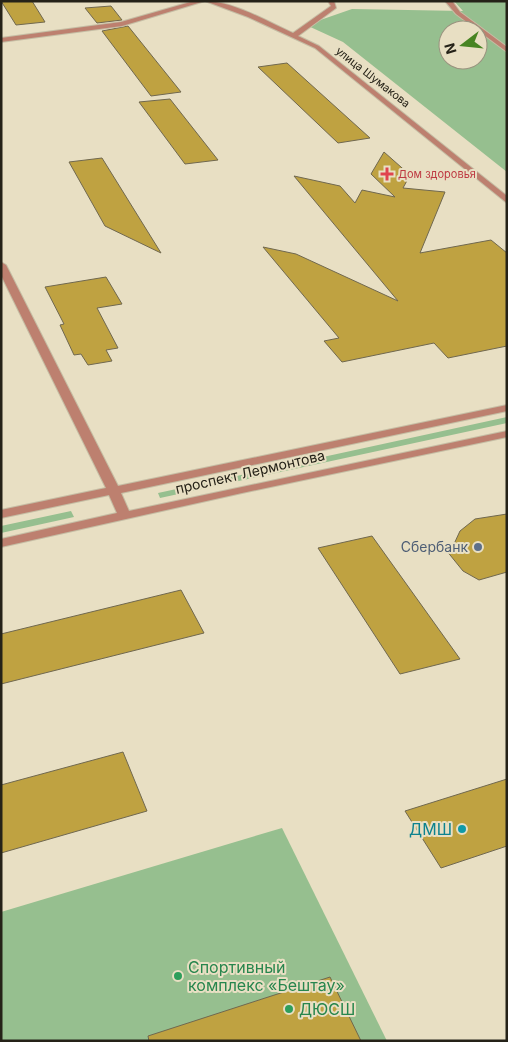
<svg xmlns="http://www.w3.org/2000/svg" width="508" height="1042" viewBox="0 0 508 1042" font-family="Inter,sans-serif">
	<rect width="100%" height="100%" fill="#e8dfc3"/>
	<g fill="#96bf8f" fill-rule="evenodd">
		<path d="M 454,1 L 507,1 L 507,172 L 343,42 L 306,25 L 352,9 L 463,11 ZM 448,30 L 478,30 L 478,60 L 448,60 Z"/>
		<path d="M 507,417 L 507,423 L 160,498 L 158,493 Z"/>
		<path d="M 71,511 L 74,517 L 1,533 L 1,526 Z"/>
		<path d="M 282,828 L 387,1041 L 1,1041 L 1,912 Z"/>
	</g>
	<g fill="#bfa241" stroke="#70684f">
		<path d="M 1,1 L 32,1 L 45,22 L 16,25 Z"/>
		<path d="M 111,6 L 122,20 L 97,23 L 85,8 Z"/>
		<path d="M 128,26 L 181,92 L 151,96 L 102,31 Z"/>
		<path d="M 287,63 L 370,138 L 338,143 L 258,67 Z"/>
		<path d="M 170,99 L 218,160 L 185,164 L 139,102 Z"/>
		<path d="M 384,152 L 410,175 L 403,188 L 445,192 L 420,253 L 491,240 L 507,253 L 507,346 L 448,358 L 434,343 L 342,362 L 324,341 L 339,338 L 263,247 L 296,254 L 398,301 L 294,176 L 340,186 L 355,203 L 362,190 L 395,197 L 371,174 Z"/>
		<path d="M 102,158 L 161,253 L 105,226 L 69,162 Z"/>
		<path d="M 106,277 L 122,304 L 97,308 L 118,348 L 106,350 L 112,361 L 88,365 L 81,354 L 74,355 L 60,325 L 64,324 L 45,287 Z"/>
		<path d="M 507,514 L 507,572 L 479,580 L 463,571 L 446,550 L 454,544 L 460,531 L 475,519 Z"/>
		<path d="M 372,536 L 460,659 L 400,674 L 318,548 Z"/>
		<path d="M 181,590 L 204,633 L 1,684 L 1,634 Z"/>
		<path d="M 123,752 L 147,811 L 1,853 L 1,785 Z"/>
		<path d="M 507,779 L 507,846 L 441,868 L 405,811 Z"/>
		<path d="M 330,977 L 361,1041 L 149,1041 L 148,1036 Z"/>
	</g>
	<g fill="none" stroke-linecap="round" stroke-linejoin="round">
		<defs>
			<g id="minor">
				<path d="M 194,1 L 205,1 L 122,26 L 1,42 L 1,38 L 121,22 Z"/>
				<path d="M 205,1 C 233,1 268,22 293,33 L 331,6 L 328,1 L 334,1 L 336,8 L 298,36 L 319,46 L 507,196 L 507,203 L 315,48 L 248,17 Z"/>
				<path d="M 445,1 L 452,1 L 460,12 L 507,47 L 507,52 L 456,14 Z"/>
				<path d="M 1,262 L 6,265 L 118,486 L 507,405 L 507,411 L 121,493 L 129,511 L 507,431 L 507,437 L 242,493 L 1,547 L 1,539 L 117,513 L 109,495 L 1,518 L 1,510 L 106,488 L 1,275 Z"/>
			</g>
		</defs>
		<use href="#minor" stroke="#c5bda4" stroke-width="2"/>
		<use href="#minor" fill="#bd806f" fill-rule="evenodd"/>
	</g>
	<path fill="#e0444e" stroke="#e8dfc3" stroke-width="2" d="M384.5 166.5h5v5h5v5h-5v5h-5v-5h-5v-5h5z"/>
	<circle fill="#5c6f8a" stroke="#e8dfc3" stroke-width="2" cx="478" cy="547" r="5"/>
	<circle fill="#0f9aa8" stroke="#e8dfc3" stroke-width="2" cx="462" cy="829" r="5"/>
	<g fill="#2e9e5b" stroke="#e8dfc3" stroke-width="2">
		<circle cx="178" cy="976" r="5"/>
		<circle cx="289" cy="1009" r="5"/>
	</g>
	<g text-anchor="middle" stroke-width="4" stroke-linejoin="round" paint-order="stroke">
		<g font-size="11" fill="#252218" stroke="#e8dfc3">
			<text transform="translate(373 77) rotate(38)" y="4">улица Шумакова</text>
		</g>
		<g font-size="11" fill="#be3a42" stroke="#e8dfc3" text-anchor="start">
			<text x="398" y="178">Дом здоровья</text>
		</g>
		<g font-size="14" fill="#252218" stroke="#e8dfc3">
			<text transform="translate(250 472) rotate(-13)" y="5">проспект Лермонтова</text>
		</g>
		<g font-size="14" fill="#4e5e75" stroke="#e8dfc3" text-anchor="end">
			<text x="468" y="552">Сбербанк</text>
		</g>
		<g font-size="16" fill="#0d838f" stroke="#e8dfc3" text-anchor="end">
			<text x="452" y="835">ДМШ</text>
		</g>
		<g font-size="16" fill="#27864d" stroke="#e8dfc3" text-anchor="start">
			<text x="188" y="973">Спортивный<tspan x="188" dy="18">комплекс «Бештау»</tspan></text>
			<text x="299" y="1015">ДЮСШ</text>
		</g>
	</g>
	<rect width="508" height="1042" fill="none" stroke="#252218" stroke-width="5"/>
	<g transform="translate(463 45) rotate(254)"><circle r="24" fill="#e8dfc3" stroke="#9a937f"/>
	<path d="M0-4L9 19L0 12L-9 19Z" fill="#478422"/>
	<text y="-8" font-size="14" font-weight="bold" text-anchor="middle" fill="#252218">N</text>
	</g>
</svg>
